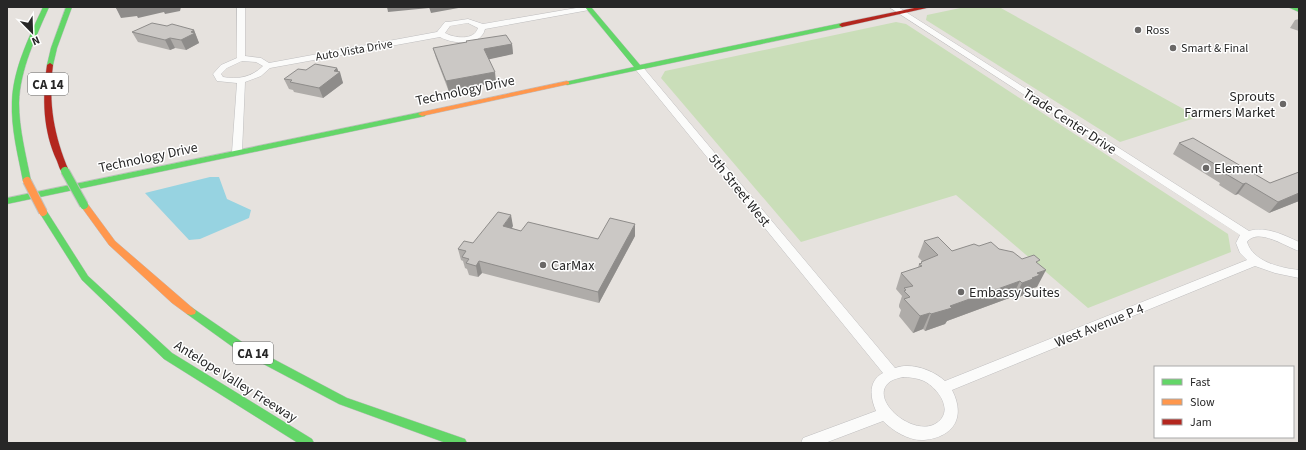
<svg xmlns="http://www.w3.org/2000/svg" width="1306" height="450" viewBox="0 0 1306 450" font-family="'Source Sans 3',sans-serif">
	<rect width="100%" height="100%" fill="#e6e2de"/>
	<g fill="#cadeb9">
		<path d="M 965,7 L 999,7 L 1198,117 L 1120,142 L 926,20 L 927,15 Z"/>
		<path d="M 896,22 L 906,24 L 1228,234 L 1231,252 L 1088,308 L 956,195 L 801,242 L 661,78 L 665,71 Z"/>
	</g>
	<path fill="#97d3e1" d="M 210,177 L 219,177 L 227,199 L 251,210 L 249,218 L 200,239 L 189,240 L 145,193 Z"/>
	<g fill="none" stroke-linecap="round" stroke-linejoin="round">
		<defs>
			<g id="street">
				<path d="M 237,7 L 245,7 L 245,56 L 261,58 L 269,63 L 437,32 L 445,22 L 448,22 L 468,19 L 483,24 L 582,7 L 593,8 L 589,10 L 485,29 C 481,47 452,44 440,37 L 270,68 L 261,76 L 245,82 L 242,152 L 237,155 L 232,152 L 237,83 L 217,81 L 213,74 L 221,65 L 237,58 ZM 468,23 L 478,28 C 474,41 454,38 445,33 L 450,26 ZM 242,61 L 256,62 L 263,66 C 252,77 237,80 223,77 L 221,74 L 227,68 Z"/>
				<path d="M 889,7 L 898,7 L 1249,231 C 1266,226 1284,235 1299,242 L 1299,251 C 1286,247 1258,227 1247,242 C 1253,262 1281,268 1299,270 L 1299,278 L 1275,273 L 1255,266 L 952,390 C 966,417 954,437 924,440 C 909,441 893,431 883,421 L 825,443 L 801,443 L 803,438 L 876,411 C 870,397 868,381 883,373 L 636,70 L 635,68 L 636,66 L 642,66 L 895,368 C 911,362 933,370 945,381 L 1247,260 L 1240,253 L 1236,243 L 1240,235 ZM 903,377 C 909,377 917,378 924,381 C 938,388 956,412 935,424 C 911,437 866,397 891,381 C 894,379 899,378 903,377 Z"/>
			</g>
			<g id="fast">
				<path d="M 43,7 L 49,7 C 36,37 20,69 19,103 C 19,129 26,155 31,181 L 27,184 L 23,181 C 18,155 11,129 12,102 C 13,69 29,37 43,7 Z"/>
				<path d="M 66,7 L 72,7 L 57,48 L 53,65 L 50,67 L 48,66 L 47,65 L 51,48 Z"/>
				<path d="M 585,7 L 591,7 L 640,65 L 842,23 L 845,25 L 842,27 L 567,85 L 565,84 L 565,82 L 634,67 Z"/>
				<path d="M 1289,7 L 1299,8 L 1299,12 L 1290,8 Z"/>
				<path d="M 422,112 L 426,114 L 425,116 L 7,204 L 7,198 Z"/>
				<path d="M 43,209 L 46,210 L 88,276 L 172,353 L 312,439 L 314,443 L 298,443 L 164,359 L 82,280 L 39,212 Z"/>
				<path d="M 191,307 L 245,344 L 347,398 L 465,439 L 467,443 L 446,443 L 339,404 L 237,350 L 187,314 L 186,311 L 187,308 Z"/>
			</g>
			<g id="slow">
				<path d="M 567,81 L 569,82 L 569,84 L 422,116 L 418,114 L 422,112 Z"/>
				<path d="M 84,202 L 87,203 L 115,241 L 196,311 L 195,314 L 191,315 L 187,314 L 172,303 L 109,245 L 80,205 Z"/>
			</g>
			<g id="jam">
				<path d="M 919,7 L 931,7 L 842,27 L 839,25 L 842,23 Z"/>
				<path d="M 50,63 L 53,65 C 48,103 54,136 69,171 L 65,174 C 60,172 59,166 57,161 C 43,131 42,98 47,65 Z"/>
			</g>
		</defs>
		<use href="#street" stroke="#bfbebf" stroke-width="1"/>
		<use href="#fast" stroke="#bfbebf" stroke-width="1"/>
		<use href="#slow" stroke="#bfbebf" stroke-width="1"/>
		<use href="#jam" stroke="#bfbebf" stroke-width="1"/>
		<use href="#street" fill="#fbfbfa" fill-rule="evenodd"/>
		<use href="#fast" fill="#63d668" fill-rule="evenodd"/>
		<use href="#slow" fill="#ff974d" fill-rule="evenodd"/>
		<use href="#jam" fill="#b3261e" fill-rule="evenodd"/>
		<defs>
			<path id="fast-bridge" d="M 65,171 L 84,205"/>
			<path id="slow-bridge" d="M 27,181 L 43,212"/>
		</defs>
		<use href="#fast-bridge" stroke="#c3c1c0" stroke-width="10" stroke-linecap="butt"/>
		<use href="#slow-bridge" stroke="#c3c1c0" stroke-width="10" stroke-linecap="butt"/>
		<use href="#fast-bridge" stroke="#63d668" stroke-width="8"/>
		<use href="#slow-bridge" stroke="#ff974d" stroke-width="8"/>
	</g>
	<g fill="#afaca9">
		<path d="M 1299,19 L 1299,31 L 1290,28 L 1295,20 Z"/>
		<path d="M 167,26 L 194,30 L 199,43 L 186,50 L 175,48 L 170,50 L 138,42 L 132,32 Z"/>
		<path d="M 512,44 L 513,54 L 488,59 L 496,82 L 449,92 L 436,58 L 433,48 Z"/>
		<path d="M 337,68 L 343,83 L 323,98 L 294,92 L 293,90 L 289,89 L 284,79 Z"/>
		<path d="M 1179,143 L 1270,183 L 1299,172 L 1299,201 L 1269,213 L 1238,194 L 1235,195 L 1219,185 L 1220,183 L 1173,154 Z"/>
		<path d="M 513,226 L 512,228 L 521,231 L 598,239 L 635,236 L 599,303 L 482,273 L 478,277 L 469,275 L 467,269 L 465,268 L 463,261 L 461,260 L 458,249 L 473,243 Z"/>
		<path d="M 924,241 L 952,251 L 979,246 L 999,249 L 1022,259 L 1038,264 L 1037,287 L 1033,288 L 1031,292 L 1025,294 L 1024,295 L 1014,299 L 1012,297 L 947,321 L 945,324 L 925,331 L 923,329 L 913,333 L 899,316 L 901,310 L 899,307 L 899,305 L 902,296 L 896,289 L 901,273 L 918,268 L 919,264 L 921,263 L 922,261 L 918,257 Z"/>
	</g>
	<g fill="#8e8c8a">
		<path d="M 125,7 L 181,7 L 180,11 L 165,14 L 164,12 L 138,18 L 137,16 L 121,18 L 116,8 Z"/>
		<path d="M 387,7 L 428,7 L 429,8 L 388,12 Z"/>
		<path d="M 429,7 L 464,7 L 431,13 Z"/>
		<path d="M 194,30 L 199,43 L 186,50 L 181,40 L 191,32 Z"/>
		<path d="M 170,38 L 175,48 L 170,50 L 165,40 Z"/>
		<path d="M 512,44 L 513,54 L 486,60 L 484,49 Z"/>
		<path d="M 337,68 L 339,73 L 340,72 L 343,83 L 323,98 L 319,88 L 334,71 Z"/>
		<path d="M 495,72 L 496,82 L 449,92 L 446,81 Z"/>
		<path d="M 1246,183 L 1238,194 L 1235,195 L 1243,184 Z"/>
		<path d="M 1299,193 L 1299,201 L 1269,213 L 1278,202 Z"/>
		<path d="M 511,215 L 513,226 L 505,237 L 503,226 Z"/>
		<path d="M 635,224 L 635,236 L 599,303 L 598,292 Z"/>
		<path d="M 479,261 L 482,273 L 478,277 L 476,266 Z"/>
		<path d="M 1046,270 L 1037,287 L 1033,288 L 1031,292 L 1025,294 L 1024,295 L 1014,299 L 1022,283 L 1032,278 L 1037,273 Z"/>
		<path d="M 1020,281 L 1012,297 L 947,321 L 945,324 L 925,331 L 931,314 L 950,306 Z"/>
		<path d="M 930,313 L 923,329 L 913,333 L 920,316 Z"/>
	</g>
	<g fill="#cbc8c5" stroke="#8e8c8a">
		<path d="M 116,7 L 125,7 L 116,8 Z"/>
		<path d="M 152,23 L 167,26 L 172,24 L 194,30 L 191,32 L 195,33 L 181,40 L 170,38 L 165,40 L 132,32 Z"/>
		<path d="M 506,35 L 512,44 L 484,49 L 495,72 L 446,81 L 433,48 L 467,42 L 466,41 Z"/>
		<path d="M 315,64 L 337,68 L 334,71 L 340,72 L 319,88 L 290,82 L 292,80 L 284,79 L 298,69 L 306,70 Z"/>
		<path d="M 1193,138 L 1270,183 L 1299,172 L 1299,193 L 1278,202 L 1246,183 L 1243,184 L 1226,174 L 1230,173 L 1179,143 Z"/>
		<path d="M 498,212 L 511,215 L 503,226 L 521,231 L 528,222 L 598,239 L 610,218 L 635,224 L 598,292 L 479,261 L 476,266 L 466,263 L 469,259 L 462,257 L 466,251 L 458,249 L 464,241 L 473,243 Z"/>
		<path d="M 938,237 L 952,251 L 974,244 L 979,246 L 991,242 L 999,249 L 1013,252 L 1022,259 L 1034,255 L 1040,260 L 1036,262 L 1046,270 L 1037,273 L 1040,275 L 1032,278 L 1033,279 L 1022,283 L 1020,281 L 950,306 L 952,308 L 931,314 L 930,313 L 920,316 L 904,299 L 910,297 L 904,291 L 906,290 L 904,288 L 913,286 L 901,273 L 922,266 L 919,264 L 922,263 L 921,262 L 938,255 L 924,241 Z"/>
	</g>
	<g fill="#6a6867" stroke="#fff" stroke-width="1.5">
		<circle cx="1138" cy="30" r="4"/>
		<circle cx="1173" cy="48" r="4"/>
		<circle cx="1283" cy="104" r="4"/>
		<circle cx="1206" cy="168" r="4"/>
		<circle cx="543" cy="265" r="4"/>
		<circle cx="961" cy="292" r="4"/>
	</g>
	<g text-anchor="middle" stroke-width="3" stroke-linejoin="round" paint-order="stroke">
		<g font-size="12" fill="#272727" stroke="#fff" text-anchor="start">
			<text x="1146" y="34">Ross</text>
			<text x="1181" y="52">Smart &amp; Final</text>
		</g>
		<g font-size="12" fill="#272727" stroke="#fff">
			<text transform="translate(354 50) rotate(-10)" y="4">Auto Vista Drive</text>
		</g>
		<g fill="#fff" stroke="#686868" stroke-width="1">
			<rect x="28" y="73" width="40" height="22" rx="3"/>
			<rect x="233" y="342" width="40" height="22" rx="3"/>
		</g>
		<g font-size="13" font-weight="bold" fill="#272727">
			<text x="48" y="89">CA 14</text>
			<text x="253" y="358">CA 14</text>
		</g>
		<g font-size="14" fill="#272727" stroke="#fff">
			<text transform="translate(465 90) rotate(-12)" y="5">Technology Drive</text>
			<text transform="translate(1070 121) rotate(33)" y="5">Trade Center Drive</text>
			<text transform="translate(148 157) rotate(-12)" y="5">Technology Drive</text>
			<text transform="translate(740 190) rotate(51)" y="5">5th Street West</text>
			<text transform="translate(1099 325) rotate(-22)" y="5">West Avenue P 4</text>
			<text transform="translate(236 381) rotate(32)" y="5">Antelope Valley Freeway</text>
		</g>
		<g font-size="14" fill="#272727" stroke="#fff" text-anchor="start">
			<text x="1275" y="101" text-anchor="end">Sprouts<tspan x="1275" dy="16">Farmers Market</tspan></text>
			<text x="1214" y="173">Element</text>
			<text x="551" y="270">CarMax</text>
			<text x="969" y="297">Embassy Suites</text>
		</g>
	</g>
	<rect width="1306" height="450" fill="none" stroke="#272727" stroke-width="16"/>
	<rect x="1154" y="366" width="140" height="72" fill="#ffffff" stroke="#a9a9a9"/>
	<rect x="1162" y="379" width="20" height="6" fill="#63d668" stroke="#a9a9a9"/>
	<text x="1190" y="386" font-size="12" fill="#272727">Fast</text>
	<rect x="1162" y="399" width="20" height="6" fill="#ff974d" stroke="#a9a9a9"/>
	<text x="1190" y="406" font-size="12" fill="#272727">Slow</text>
	<rect x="1162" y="419" width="20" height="6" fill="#b3261e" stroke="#a9a9a9"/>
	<text x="1190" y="426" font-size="12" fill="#272727">Jam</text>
	<g transform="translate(32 32) rotate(157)" stroke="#ffffff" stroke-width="3" paint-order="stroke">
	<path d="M0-3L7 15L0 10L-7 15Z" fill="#272727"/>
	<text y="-6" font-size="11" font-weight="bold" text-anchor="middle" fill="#272727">N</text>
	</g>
</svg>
